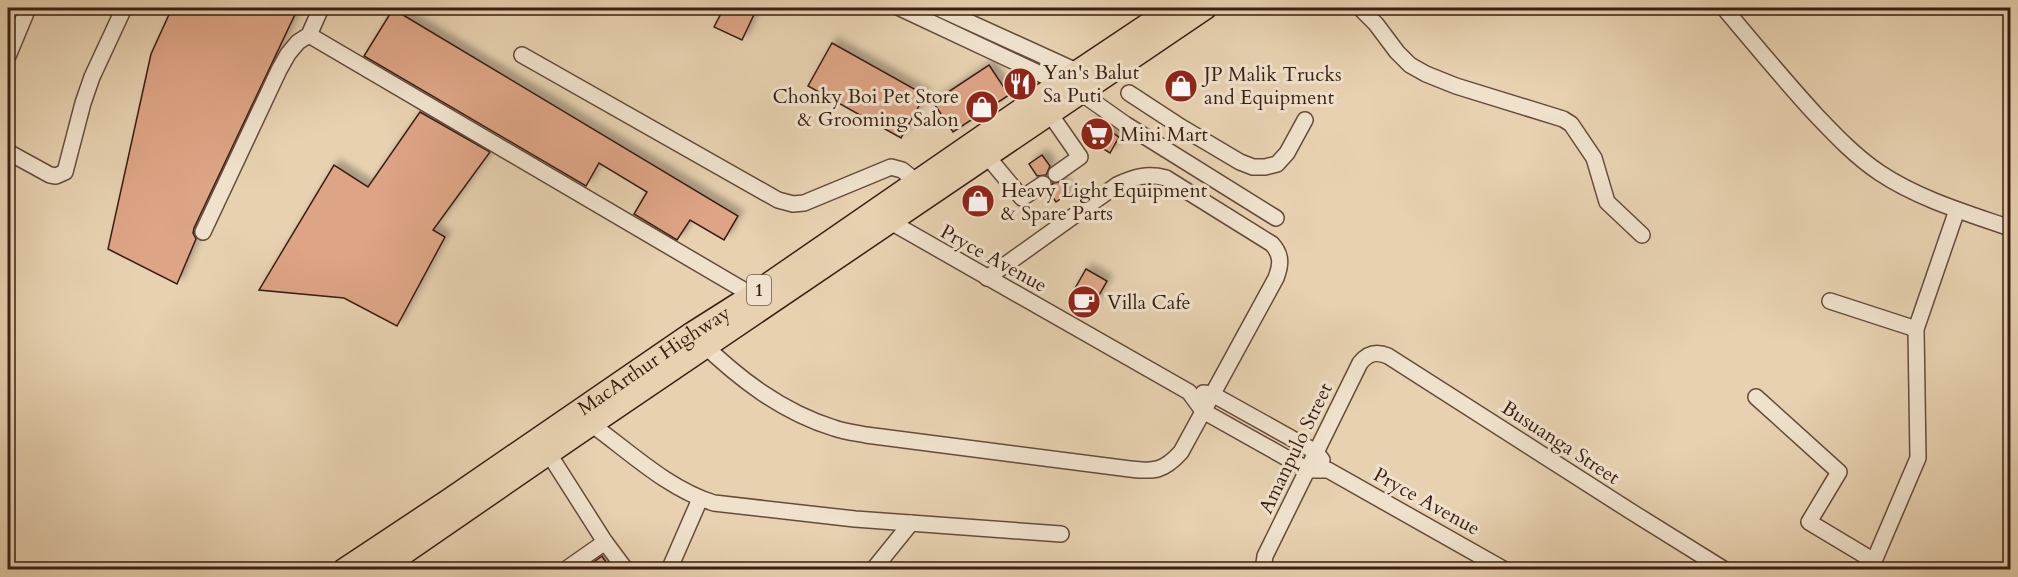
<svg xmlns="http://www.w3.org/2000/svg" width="2018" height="577" viewBox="0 0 2018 577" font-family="Cardo,serif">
	<defs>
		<filter id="shadow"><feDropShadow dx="5.5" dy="-5.5" stdDeviation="3" flood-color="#0004"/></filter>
	</defs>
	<rect width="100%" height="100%" fill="#e7d1b0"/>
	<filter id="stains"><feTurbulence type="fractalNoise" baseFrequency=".00333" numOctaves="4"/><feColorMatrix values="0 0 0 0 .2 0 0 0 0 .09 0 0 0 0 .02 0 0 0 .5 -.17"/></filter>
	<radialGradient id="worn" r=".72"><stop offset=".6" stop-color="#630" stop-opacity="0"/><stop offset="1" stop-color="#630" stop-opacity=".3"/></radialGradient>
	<g fill="#dda485" stroke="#3a1f13" stroke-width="1.5" filter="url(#shadow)">
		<path d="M 172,8 L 298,8 L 194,228 L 193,233 L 196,239 L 177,284 L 108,249 L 151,54 Z"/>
		<path d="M 724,8 L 757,8 L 742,40 L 714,27 Z"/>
		<path d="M 393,9 L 738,216 L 724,240 L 690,220 L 677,240 L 634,214 L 647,192 L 599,163 L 586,186 L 364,56 Z"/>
		<path d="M 832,43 L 925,95 L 901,138 L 808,86 Z"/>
		<path d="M 989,65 L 1009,95 L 953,132 L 933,102 Z"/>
		<path d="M 420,112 L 490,152 L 433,230 L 445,237 L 397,326 L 344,298 L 259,290 L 334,165 L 368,187 Z"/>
		<path d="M 1094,121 L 1119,137 L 1110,153 L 1084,137 Z"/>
		<path d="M 1042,155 L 1050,166 L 1046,175 L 1037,176 L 1029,164 Z"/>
		<path d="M 1061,182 L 1069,193 L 1056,202 L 1049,192 L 1053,183 Z"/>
		<path d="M 1086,269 L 1107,281 L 1090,311 L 1069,299 Z"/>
		<path d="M 602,556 L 611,570 L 583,570 Z"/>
	</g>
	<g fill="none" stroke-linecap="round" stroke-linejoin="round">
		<defs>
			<g id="minor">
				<path d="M 900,8 L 1081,93 L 1125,124 L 1276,218"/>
				<path d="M 938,8 L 1083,74"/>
				<path d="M 1360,8 L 1376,24 L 1397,52 L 1410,65 L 1426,74 L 1456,86 L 1563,119 L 1571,124 L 1594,158 L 1607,202 L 1642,235"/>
				<path d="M 1724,8 C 1754,44 1784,80 1816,115 C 1836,136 1856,157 1880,173 C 1919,199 1967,213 2010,228"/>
				<path d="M 309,35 L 752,295"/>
				<path d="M 522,55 L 778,200 L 793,204 L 804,203 L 891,167 L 902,170 L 916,181"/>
				<path d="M 8,56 L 28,8"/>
				<path d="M 1129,93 L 1181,127 L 1240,162 L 1253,167 L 1265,167 L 1277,164 L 1287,153 L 1305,120"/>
				<path d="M 1050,114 L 1080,157 L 1056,174"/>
				<path d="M 8,152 L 50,175 L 56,176 L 65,172 L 83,103 L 92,77 L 124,8"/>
				<path d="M 987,156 L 1022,198 L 1043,184"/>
				<path d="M 882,217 L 1189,392 L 1203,411 L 1308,470 L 1328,470 L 1505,570"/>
				<path d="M 203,232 L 279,70 L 288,54 L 298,42 L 309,35 L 321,8"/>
				<path d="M 1830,301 L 1916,329"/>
				<path d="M 700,341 C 739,379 782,412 834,428 C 845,432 856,433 866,435 L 1130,469 C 1154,472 1164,471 1181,452 L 1276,278 C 1281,265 1282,255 1272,244 L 1166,178 C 1147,173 1134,177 1117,185 L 987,278"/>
				<path d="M 1203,393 L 1212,394 L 1316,452 L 1322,460"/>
				<path d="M 1756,397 L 1839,472 L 1809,522 L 1874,561 L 1918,458 L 1916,329 L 1957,210"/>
				<path d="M 591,424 C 630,452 668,489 714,503 L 855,519 L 1061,534"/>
				<path d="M 549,454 L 605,542 L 626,570"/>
				<path d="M 565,570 L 605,542"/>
				<path d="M 669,570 L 700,499"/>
				<path d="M 873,570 L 911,523"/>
				<path d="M 1266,570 L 1264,563 L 1265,556 L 1360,363 C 1368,353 1376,351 1388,356 L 1635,514 L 1725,570"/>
			</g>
			<g id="highway">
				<path id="s1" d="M 343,570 L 450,499 L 692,333 L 752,295 L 1039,97 L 1172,8"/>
				<path d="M 380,570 L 573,437 L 1206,8"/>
			</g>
		</defs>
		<use href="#minor" stroke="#654c3a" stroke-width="18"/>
		<use href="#highway" stroke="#3a1f13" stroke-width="24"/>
		<use href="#minor" stroke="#efe1cc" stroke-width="15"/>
		<use href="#highway" stroke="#e7d1b0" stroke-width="21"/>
	</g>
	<defs>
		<symbol id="restaurant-disc" viewBox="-11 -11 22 22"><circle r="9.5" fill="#8f2418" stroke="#efe1cc"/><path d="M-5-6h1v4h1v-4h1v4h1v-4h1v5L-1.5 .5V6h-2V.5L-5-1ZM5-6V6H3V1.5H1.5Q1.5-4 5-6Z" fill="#fff"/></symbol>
		<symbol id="shop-disc" viewBox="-11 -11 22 22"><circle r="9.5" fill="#8f2418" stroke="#efe1cc"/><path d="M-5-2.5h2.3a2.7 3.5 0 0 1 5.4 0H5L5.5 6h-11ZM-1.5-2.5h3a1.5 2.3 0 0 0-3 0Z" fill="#fff"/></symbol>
		<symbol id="supermarket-disc" viewBox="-11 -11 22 22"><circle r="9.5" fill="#8f2418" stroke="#efe1cc"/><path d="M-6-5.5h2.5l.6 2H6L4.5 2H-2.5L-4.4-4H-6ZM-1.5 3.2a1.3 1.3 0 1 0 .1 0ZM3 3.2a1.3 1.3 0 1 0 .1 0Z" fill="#fff"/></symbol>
		<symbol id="cafe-disc" viewBox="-11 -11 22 22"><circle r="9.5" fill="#8f2418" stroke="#efe1cc"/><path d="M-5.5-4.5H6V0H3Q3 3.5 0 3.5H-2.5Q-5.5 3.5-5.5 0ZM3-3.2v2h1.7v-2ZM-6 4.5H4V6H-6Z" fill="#fff"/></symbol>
	</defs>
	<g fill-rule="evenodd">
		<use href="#restaurant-disc" x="1001" y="65" width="38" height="38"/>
		<use href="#shop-disc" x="1162" y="67" width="38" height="38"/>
		<use href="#shop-disc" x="963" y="88" width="38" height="38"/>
		<use href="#supermarket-disc" x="1078" y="115" width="38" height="38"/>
		<use href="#shop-disc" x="959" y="182" width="38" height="38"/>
		<use href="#cafe-disc" x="1065" y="283" width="38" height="38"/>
	</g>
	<g text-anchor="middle" stroke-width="6" stroke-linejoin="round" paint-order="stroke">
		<rect fill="#efe1cc" stroke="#70594a" stroke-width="1.5" x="747" y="275" width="24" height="30" rx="4.5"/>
		<g font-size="18" font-weight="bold" fill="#3a1f13">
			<text x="759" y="296">1</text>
		</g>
		<g font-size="20" fill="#3a1f13" stroke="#efe1cc" text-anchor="start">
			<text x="1043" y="79">Yan's Balut<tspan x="1043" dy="23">Sa Puti</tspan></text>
			<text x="1204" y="81">JP Malik Trucks<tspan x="1204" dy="23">and Equipment</tspan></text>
			<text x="959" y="103" text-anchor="end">Chonky Boi Pet Store<tspan x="959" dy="23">&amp; Grooming Salon</tspan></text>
			<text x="1120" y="141">Mini Mart</text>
			<text x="1001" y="197">Heavy Light Equipment<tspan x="1001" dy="23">&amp; Spare Parts</tspan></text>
			<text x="1107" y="309">Villa Cafe</text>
		</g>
		<g font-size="20" fill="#3a1f13" stroke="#efe1cc">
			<text transform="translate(994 258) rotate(29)" y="7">Pryce Avenue</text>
			<text dy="7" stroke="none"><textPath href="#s1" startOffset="375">MacArthur Highway</textPath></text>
			<text transform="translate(1561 442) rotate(33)" y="7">Busuanga Street</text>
			<text transform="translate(1295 448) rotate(-64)" y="7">Amanpulo Street</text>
			<text transform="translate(1427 501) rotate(29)" y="7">Pryce Avenue</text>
		</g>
	</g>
	<rect width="2018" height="577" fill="none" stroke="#e7d1b0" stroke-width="30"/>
	<rect x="9" y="9" width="2000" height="559" fill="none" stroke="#3a1f13" stroke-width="3"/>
	<rect x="15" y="15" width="1988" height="547" fill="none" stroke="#3a1f13" stroke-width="1.5"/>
	<rect width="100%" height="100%" filter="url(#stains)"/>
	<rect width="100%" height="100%" fill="url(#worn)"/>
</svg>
